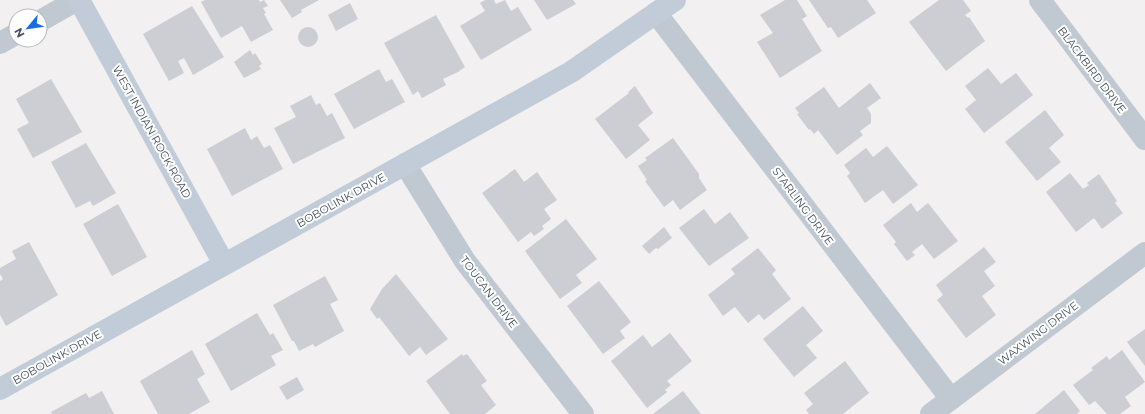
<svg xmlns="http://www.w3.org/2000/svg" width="1145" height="414" viewBox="0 0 1145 414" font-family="Montserrat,sans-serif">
	<rect width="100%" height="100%" fill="#f2f0f0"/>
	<g fill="#ccced4">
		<path d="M 205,0 L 259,0 L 260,2 L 264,0 L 268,6 L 263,8 L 266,13 L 264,14 L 273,30 L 251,42 L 242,26 L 221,38 L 201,2 Z"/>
		<path d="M 280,0 L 319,0 L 301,10 L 302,12 L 292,18 Z"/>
		<path d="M 485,0 L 494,0 L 496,4 L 505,0 L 511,11 L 518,7 L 532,30 L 481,60 L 460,26 L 485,11 L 480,3 Z"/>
		<path d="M 534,0 L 573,0 L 576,4 L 547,20 Z"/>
		<path d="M 785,0 L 797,0 L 807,16 L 802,19 L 822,51 L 780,78 L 757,42 L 773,33 L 760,15 Z"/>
		<path d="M 809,0 L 867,0 L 876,13 L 838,38 L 831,27 L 828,28 Z"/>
		<path d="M 939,0 L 963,0 L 971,11 L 965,15 L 968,18 L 969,17 L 985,41 L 946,71 L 909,22 Z"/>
		<path d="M 350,3 L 358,19 L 336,31 L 328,15 Z"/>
		<path d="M 192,6 L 224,57 L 193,75 L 184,58 L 178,61 L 184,73 L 169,81 L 143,34 Z"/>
		<path d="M 436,15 L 465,67 L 458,72 L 443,79 L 446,85 L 422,98 L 418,91 L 413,95 L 384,43 Z"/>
		<circle cx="308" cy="37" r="10"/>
		<path d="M 250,50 L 253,55 L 255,53 L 262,64 L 259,66 L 261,69 L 244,78 L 234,62 Z"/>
		<path d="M 988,68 L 1001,84 L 1016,73 L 1033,95 L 984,133 L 965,109 L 976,100 L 965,86 Z"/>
		<path d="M 379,69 L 386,82 L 392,79 L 405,102 L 354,129 L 334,94 Z"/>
		<path d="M 51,79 L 82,132 L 33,158 L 17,129 L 29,123 L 16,99 Z"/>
		<path d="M 870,83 L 881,98 L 867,108 L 871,114 L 871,123 L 860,131 L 863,135 L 837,155 L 818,130 L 814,134 L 810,129 L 809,130 L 797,114 L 799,113 L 795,108 L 824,87 L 839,108 Z"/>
		<path d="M 635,86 L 653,113 L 638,125 L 650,140 L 626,159 L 595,119 L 629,93 L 628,92 Z"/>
		<path d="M 311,95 L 316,105 L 320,103 L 327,116 L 332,113 L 345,138 L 293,164 L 274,128 L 296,117 L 290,106 Z"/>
		<path d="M 1045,110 L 1064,135 L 1049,148 L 1061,162 L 1037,181 L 1005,142 Z"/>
		<path d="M 245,128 L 251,140 L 257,136 L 264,148 L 270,145 L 283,169 L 232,196 L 207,149 Z"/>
		<path d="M 673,138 L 699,174 L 699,178 L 707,190 L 680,210 L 673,200 L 664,207 L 645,181 L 647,180 L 638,166 L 647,160 L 645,158 Z"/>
		<path d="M 86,143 L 116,193 L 93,206 L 90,201 L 76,208 L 51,162 Z"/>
		<path d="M 887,146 L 918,185 L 893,204 L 883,190 L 865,203 L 847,176 L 850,173 L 844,165 L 866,148 L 873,157 Z"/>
		<path d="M 515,169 L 524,182 L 537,172 L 557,200 L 544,209 L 551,219 L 542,226 L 544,229 L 534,236 L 531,232 L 518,242 L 482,193 Z"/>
		<path d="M 1070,173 L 1083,189 L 1089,185 L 1087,183 L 1099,174 L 1117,201 L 1115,203 L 1123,213 L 1102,229 L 1094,218 L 1076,232 L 1046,192 Z"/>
		<path d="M 911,203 L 917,212 L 928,203 L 958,241 L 934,259 L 922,244 L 912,252 L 915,255 L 907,261 L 894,244 L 896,242 L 883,225 Z"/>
		<path d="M 118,204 L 147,257 L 112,276 L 83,224 Z"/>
		<path d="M 704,209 L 715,224 L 730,212 L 749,238 L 709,266 L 679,228 Z"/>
		<path d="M 566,219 L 597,259 L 576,275 L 582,283 L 560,299 L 525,251 Z"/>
		<path d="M 664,227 L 672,238 L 658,249 L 656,248 L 649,254 L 642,246 Z"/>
		<path d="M 29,242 L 58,295 L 6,326 L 0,315 L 0,281 L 3,279 L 0,274 L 0,268 L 16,259 L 12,251 Z"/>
		<path d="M 984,247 L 996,262 L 984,271 L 995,286 L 982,296 L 996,315 L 966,338 L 937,300 L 943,295 L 936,285 Z"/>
		<path d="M 758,248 L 776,270 L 772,274 L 791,299 L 764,320 L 759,314 L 748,323 L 735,307 L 723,316 L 708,295 L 735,274 L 731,269 Z"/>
		<path d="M 396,274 L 448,339 L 426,355 L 420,347 L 409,356 L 379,317 L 377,319 L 370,309 L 382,289 Z"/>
		<path d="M 325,276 L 338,300 L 330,304 L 344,331 L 315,347 L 313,344 L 299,351 L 294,341 L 292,341 L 273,305 Z"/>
		<path d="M 599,281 L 631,322 L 620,331 L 625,338 L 603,354 L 567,306 Z"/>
		<path d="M 803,306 L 823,331 L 806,345 L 817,358 L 794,377 L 763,339 Z"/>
		<path d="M 257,313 L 270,335 L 273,333 L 283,350 L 271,356 L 276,365 L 231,391 L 205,344 Z"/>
		<path d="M 1145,329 L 1145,366 L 1127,342 Z"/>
		<path d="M 670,333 L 692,361 L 667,381 L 671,385 L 665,390 L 667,392 L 647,408 L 611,361 L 643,335 L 652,347 Z"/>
		<path d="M 192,350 L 205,374 L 197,379 L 210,402 L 189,414 L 158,414 L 140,381 Z"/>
		<path d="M 1122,350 L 1145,382 L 1125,397 L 1131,406 L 1120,414 L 1107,414 L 1095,401 L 1089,405 L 1073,385 L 1093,370 L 1091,368 L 1107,356 L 1109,360 Z"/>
		<path d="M 462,354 L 463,356 L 467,354 L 487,381 L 481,385 L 496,405 L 485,414 L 450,414 L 426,381 Z"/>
		<path d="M 845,361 L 869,393 L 843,414 L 809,414 L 806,410 L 813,404 L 804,393 Z"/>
		<path d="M 297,377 L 304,390 L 287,400 L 279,387 Z"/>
		<path d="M 1064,390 L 1080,411 L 1077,414 L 1035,414 Z"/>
		<path d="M 102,391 L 114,414 L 52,414 L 51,412 L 86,393 L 89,398 Z"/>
		<path d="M 683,391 L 701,414 L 653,414 Z"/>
	</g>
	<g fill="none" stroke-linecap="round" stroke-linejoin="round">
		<g stroke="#c0c9d1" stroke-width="22">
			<path d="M 1040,0 L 1145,139"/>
			<path d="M 656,13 L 951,399"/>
			<path d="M 40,21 L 77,0"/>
			<path d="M 0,43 L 16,34"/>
			<path d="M 405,164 L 465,261 L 583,414"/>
			<path d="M 931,414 L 1145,253"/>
		</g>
		<g stroke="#c2ccd8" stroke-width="22">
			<path d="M 79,0 L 224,264"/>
			<path d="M 0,389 L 571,72 L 675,0"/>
		</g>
	</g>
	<g text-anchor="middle" stroke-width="4" stroke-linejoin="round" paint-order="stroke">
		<g font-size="11" fill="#47525d" stroke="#fff">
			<text transform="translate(1092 70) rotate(53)" y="4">BLACKBIRD DRIVE</text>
			<text transform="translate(152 132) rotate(61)" y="4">WEST INDIAN ROCK ROAD</text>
			<text transform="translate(341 200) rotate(-29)" y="4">BOBOLINK DRIVE</text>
			<text transform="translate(803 206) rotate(53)" y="4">STARLING DRIVE</text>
			<text transform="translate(489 292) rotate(53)" y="4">TOUCAN DRIVE</text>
			<text transform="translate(1038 333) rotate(-37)" y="4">WAXWING DRIVE</text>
			<text transform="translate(57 357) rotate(-29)" y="4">BOBOLINK DRIVE</text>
		</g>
	</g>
	<g transform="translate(28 28) rotate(241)"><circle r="19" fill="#ffffff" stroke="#b5babe"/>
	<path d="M0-3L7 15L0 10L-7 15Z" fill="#196ce3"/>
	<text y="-6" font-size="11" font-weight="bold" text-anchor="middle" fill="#47525d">N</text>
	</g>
</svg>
